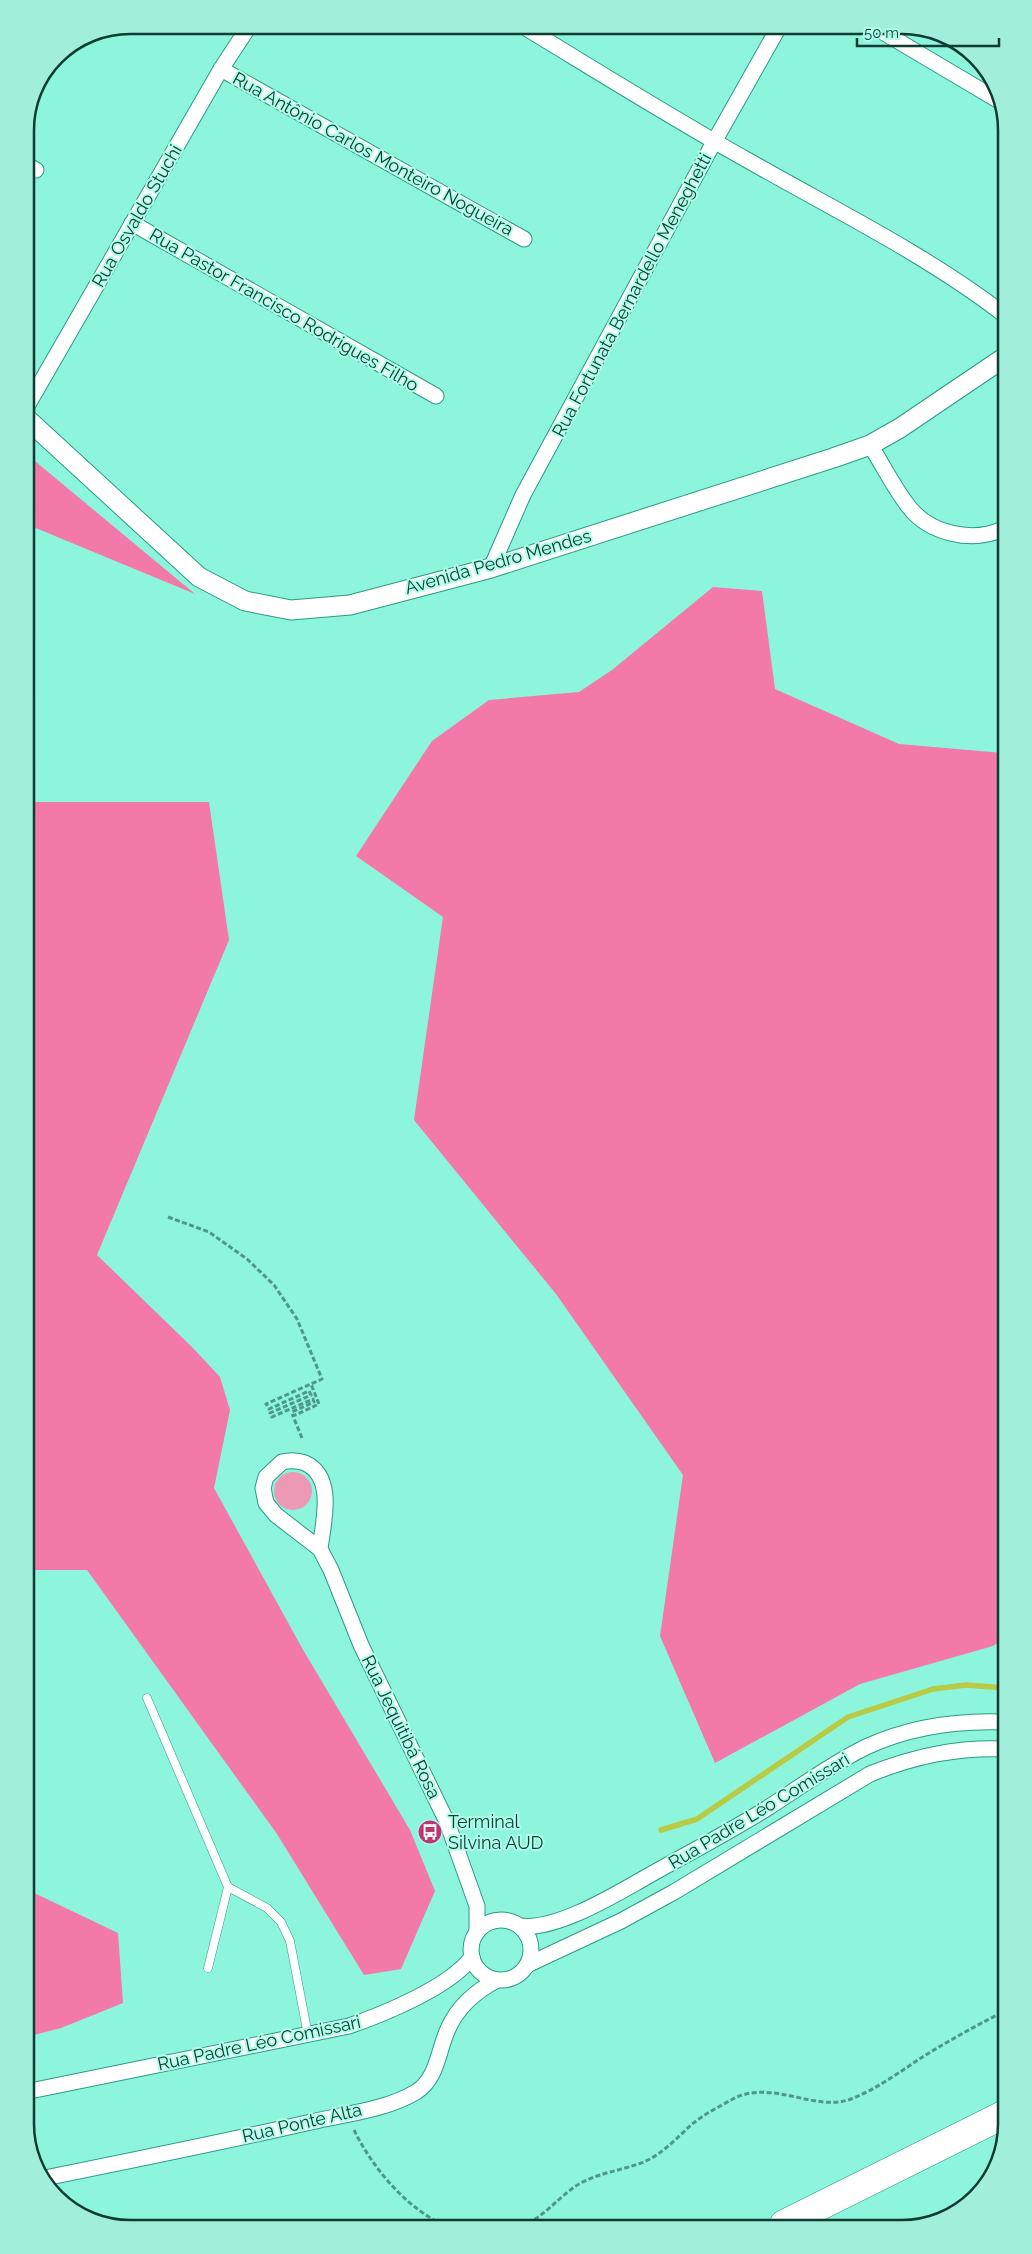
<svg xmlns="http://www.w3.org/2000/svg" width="1032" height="2254" viewBox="0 0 1032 2254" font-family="Raleway,sans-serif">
	<rect width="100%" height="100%" fill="#8df5dc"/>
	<circle fill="#ec99b6" cx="293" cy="1491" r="19"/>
	<g fill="#f379a9">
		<path d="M 26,453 L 42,467 L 195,594 L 26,524 Z"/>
		<path d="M 713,587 L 762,591 L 775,689 L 899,744 L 1003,753 L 1006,1638 L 993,1646 L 860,1684 L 715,1763 L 660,1636 L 683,1475 L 556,1294 L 414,1120 L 443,917 L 356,856 L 432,741 L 489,700 L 579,692 L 612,670 Z"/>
		<path d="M 27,802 L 209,802 L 229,940 L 97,1255 L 192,1347 L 220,1377 L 230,1410 L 214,1488 L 302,1648 L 410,1830 L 435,1891 L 401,1969 L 364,1975 L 277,1834 L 87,1570 L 29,1570 Z"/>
		<path d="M 30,1891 L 118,1933 L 123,2003 L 61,2028 L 30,2036 Z"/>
	</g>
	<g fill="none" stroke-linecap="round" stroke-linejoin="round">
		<path stroke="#b9cb46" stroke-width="5.5" d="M 661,1830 L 697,1819 L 848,1717 L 933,1689 L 966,1685 L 1006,1688"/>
		<defs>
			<g id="service">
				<path d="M 147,1698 L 228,1887 L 267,1908 L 281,1922 L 290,1941 L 308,2035"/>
				<path d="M 208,1968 L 228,1887"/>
			</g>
			<g id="minor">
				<path d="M 521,25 C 597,71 672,118 749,161 C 833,209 925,254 1002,313"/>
				<path d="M 871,25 L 1001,102"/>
				<path d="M 221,69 L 524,239"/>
				<path d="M 25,164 L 36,170"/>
				<path d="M 132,223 L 436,396"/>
				<path d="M 26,408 L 221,69 L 250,25"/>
				<path d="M 870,445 C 883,465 894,488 909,507 C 930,534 972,543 1003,529"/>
				<path d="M 491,568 L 523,495 L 714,142 L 780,25"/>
				<path d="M 320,1549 C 323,1523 336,1477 305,1463 C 297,1460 290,1460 282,1462 L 266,1477 L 263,1488 L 266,1503 L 276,1515 L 320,1549 L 331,1570 L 361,1645 L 447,1822 L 477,1906 L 477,1932"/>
				<circle cx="501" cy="1950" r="30"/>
				<path d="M 520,1926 C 554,1931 611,1897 641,1880 C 683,1856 726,1834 766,1809 C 799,1788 831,1764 866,1747 C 911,1726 957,1720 1006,1722"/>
				<path d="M 527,1965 L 621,1921 L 674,1892 L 870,1774 C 915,1756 957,1747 1006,1749"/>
				<path d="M 30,2091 L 349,2026 C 384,2014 450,1987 472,1957"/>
				<path d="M 45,2178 C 134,2160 223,2142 311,2122 C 345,2114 386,2110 416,2092 C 438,2078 438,2050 448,2029 C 458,2006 476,1991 497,1980"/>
			</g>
			<path id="tertiary" d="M 26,418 L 199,577 L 245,601 L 291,610 L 350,605 L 491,568 L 833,458 L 870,445 L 900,428 L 1002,359"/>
			<path id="motorway" d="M 784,2224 L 1007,2113"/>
		</defs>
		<use href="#service" stroke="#2a9b85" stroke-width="9"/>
		<use href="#minor" stroke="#2a9b85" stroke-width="17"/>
		<use href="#tertiary" stroke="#2a9b85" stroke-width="21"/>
		<use href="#motorway" stroke="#2a9b85" stroke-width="29"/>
		<g stroke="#4d9887" stroke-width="3" stroke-dasharray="5 2.5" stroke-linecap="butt">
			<path d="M 168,1217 L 209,1232 L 247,1259 L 274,1285 L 297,1319 L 322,1379 L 266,1404 L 269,1409 L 309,1391 L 311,1395 L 270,1413 L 272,1417 L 313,1399 L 314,1402 L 292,1412 L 293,1416"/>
			<path d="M 302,1438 L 293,1416 L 319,1404 L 311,1384"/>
			<path d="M 354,2130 C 373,2169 408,2210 448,2227"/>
			<path d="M 521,2226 C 544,2218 559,2196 579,2184 C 602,2171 628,2170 650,2159 C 666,2150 678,2137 691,2125 C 703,2115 720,2106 733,2099 C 770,2079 814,2111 848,2100 C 874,2091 898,2073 921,2058 C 948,2041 977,2025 1007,2010"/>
		</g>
		<use href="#service" stroke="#fff" stroke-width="8"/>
		<use href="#minor" stroke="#fff" stroke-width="15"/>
		<use href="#tertiary" stroke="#fff" stroke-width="19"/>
		<use href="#motorway" stroke="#fff" stroke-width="28"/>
	</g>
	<defs>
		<symbol id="bus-disc" viewBox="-11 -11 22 22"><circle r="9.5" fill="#bd3573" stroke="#aefeea"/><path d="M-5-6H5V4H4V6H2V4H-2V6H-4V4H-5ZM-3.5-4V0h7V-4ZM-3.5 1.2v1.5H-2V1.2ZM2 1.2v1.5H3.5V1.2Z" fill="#fff"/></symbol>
	</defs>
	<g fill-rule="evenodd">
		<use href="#bus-disc" x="416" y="1818" width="28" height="28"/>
	</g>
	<g text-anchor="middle" stroke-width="4" stroke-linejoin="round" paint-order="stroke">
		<g font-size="18" fill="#0e3c33" stroke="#aefeea">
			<text transform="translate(373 154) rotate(29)" y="6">Rua Antônio Carlos Monteiro Nogueira</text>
			<text transform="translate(137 216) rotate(-60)" y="6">Rua Osvaldo Stuchi</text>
			<text transform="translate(632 295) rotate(-62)" y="6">Rua Fortunata Bernardello Meneghetti</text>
			<text transform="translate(284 310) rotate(30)" y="6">Rua Pastor Francisco Rodrigues Filho</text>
			<text transform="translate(498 562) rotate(-16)" y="6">Avenida Pedro Mendes</text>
			<text transform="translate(401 1727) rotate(64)" y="6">Rua Jequitibá Rosa</text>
			<text transform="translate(759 1811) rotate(-31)" y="6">Rua Padre Léo Comissari</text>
			<text transform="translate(259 2043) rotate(-12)" y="6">Rua Padre Léo Comissari</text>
			<text transform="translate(302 2123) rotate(-13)" y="6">Rua Ponte Alta</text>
		</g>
		<g font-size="18" fill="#0e3c33" stroke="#aefeea" text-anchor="start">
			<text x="448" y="1828">Terminal<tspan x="448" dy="21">Silvina AUD</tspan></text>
		</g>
	</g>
	<path d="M0 0H1032V2254H0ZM130 34H902A96 96 0 0 1 998 130V2124A96 96 0 0 1 902 2220H130A96 96 0 0 1 34 2124V130A96 96 0 0 1 130 34Z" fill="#a1eedb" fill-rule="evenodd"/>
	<path fill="none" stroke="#0e3c33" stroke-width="2.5" d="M130 34H902A96 96 0 0 1 998 130V2124A96 96 0 0 1 902 2220H130A96 96 0 0 1 34 2124V130A96 96 0 0 1 130 34Z"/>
	<path d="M857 38v8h142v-8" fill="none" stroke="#0e3c33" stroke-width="2.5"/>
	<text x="864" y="38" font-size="15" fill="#0e3c33" stroke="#aefeea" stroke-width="4" paint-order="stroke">50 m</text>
</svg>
